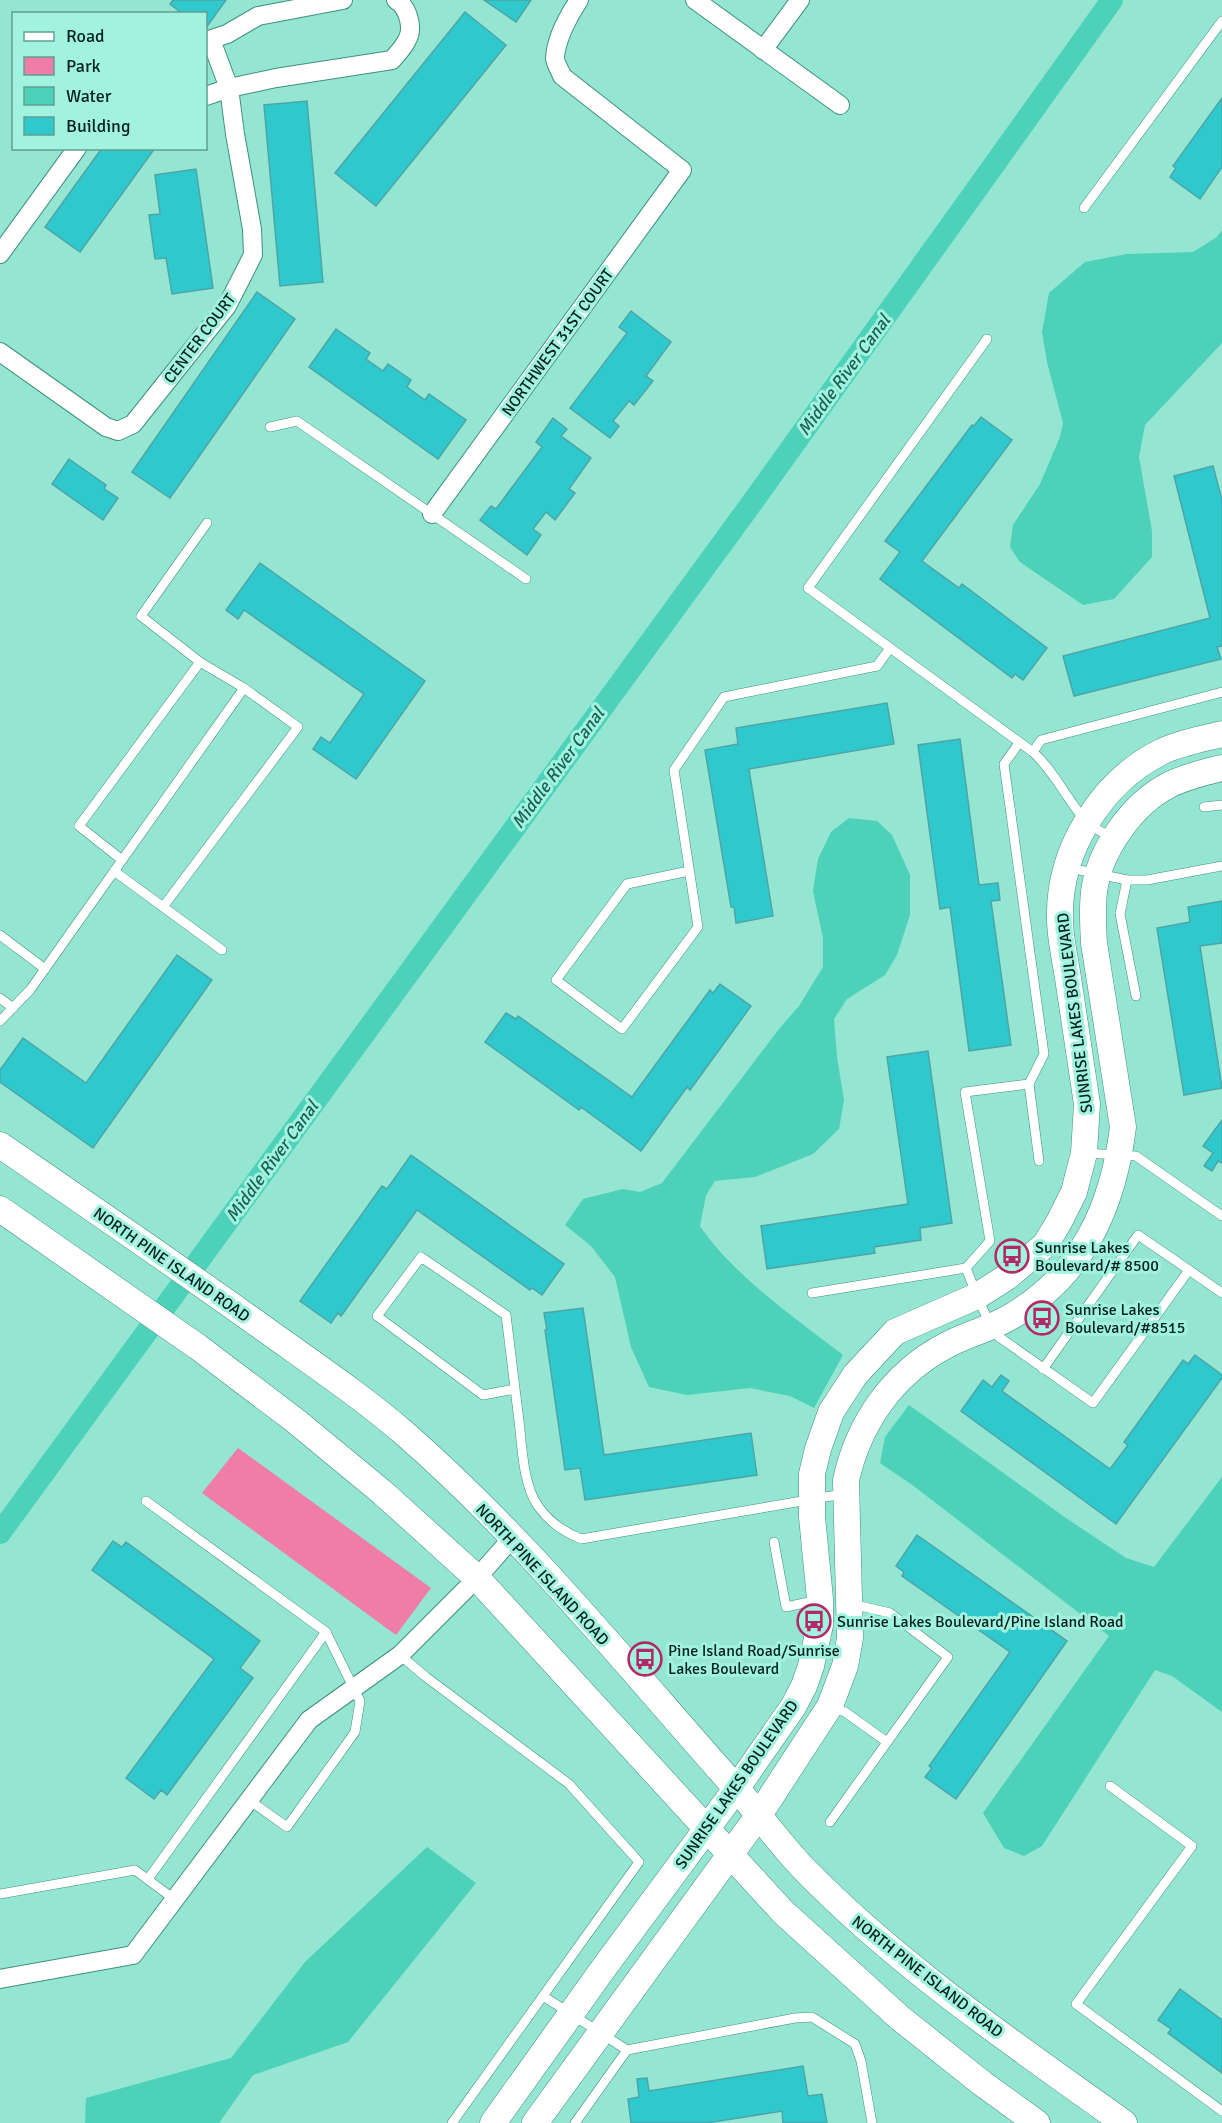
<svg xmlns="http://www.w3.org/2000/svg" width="1222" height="2123" viewBox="0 0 1222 2123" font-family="Signika,sans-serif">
	<rect width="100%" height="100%" fill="#94e5d2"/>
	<path fill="#f07da7" d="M 238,1448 L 431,1588 L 396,1635 L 202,1493 Z"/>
	<g fill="#4dd1b8">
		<path d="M 1222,230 L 1222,343 L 1145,425 L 1139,457 L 1152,531 L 1152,557 L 1114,599 L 1083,605 L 1020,562 L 1010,547 L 1013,525 L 1040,484 L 1060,437 L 1063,423 L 1047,362 L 1042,332 L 1049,293 L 1085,262 L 1127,254 L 1193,252 L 1217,237 Z"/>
		<path d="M 849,818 L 877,821 L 892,835 L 910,875 L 910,915 L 897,955 L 885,975 L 847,999 L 834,1019 L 837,1057 L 844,1100 L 839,1129 L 813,1154 L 755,1177 L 715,1181 L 706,1195 L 700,1226 C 733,1275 796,1319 843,1355 L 814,1408 L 790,1396 L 750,1388 L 687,1395 L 649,1387 L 631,1347 L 615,1277 L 591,1246 L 565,1225 L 583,1199 L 623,1189 L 640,1192 L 662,1183 L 779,1029 L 799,1006 L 823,967 L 823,938 L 813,891 L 818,859 L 831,832 Z"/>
		<path d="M 909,1405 L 1063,1516 L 1126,1558 L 1154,1567 L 1222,1477 L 1222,1712 L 1172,1676 L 1155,1670 L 1042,1846 L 1024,1856 L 1004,1848 L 983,1813 L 1109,1636 L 911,1484 L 880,1463 L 885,1437 Z"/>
		<path d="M 427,1847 L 476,1883 L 348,2042 L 253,2075 L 219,2123 L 85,2123 L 86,2098 L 231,2058 L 305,1962 Z"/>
	</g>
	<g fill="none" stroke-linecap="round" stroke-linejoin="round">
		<path stroke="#4dd1b8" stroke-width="22" d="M 0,1533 L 754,500 L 1112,0"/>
	</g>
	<g fill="#2fc8cd" stroke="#4ea5a7" stroke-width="1.5">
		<path d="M 173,0 L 226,0 L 206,28 L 206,14 L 183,14 L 170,4 Z"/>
		<path d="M 484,0 L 531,0 L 516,22 Z"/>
		<path d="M 465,12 L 506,45 L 376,206 L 335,173 Z"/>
		<path d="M 1222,98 L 1222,167 L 1200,199 L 1170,177 L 1176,168 L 1173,166 Z"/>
		<path d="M 307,101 L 323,282 L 280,286 L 264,105 Z"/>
		<path d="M 102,148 L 155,148 L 80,252 L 45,227 Z"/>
		<path d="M 196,169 L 213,288 L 172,294 L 166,258 L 155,259 L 149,215 L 160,214 L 155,175 Z"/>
		<path d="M 257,292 L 295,319 L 170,498 L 132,472 Z"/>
		<path d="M 631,311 L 671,342 L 646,376 L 653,381 L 634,405 L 629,401 L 613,421 L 619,426 L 610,438 L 570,408 L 627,333 L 619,327 Z"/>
		<path d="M 336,329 L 370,353 L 366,359 L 383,371 L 388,364 L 411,380 L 407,387 L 425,400 L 429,394 L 466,420 L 438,459 L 309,367 Z"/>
		<path d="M 981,417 L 1012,440 L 922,561 L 959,588 L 962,584 L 1047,648 L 1023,680 L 1015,674 L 1012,678 L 880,579 L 900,552 L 885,541 L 972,425 L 974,426 Z"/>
		<path d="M 553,418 L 567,429 L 561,436 L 591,458 L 569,489 L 575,493 L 555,520 L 546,512 L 533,529 L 541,535 L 527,555 L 480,520 L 491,506 L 496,509 L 542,447 L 536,442 Z"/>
		<path d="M 69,459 L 106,485 L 104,489 L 118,498 L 103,520 L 52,484 Z"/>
		<path d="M 1213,466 L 1222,500 L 1222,646 L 1217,647 L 1221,659 L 1074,696 L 1063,656 L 1210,618 L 1174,476 Z"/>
		<path d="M 260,563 L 425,681 L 356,779 L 313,749 L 321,737 L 330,743 L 364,694 L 244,610 L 238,619 L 226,610 Z"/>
		<path d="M 887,703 L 894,744 L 749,769 L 773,916 L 736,923 L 734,907 L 731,907 L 705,750 L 738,744 L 736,728 Z"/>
		<path d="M 960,739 L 979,885 L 998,883 L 1000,900 L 991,901 L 1011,1045 L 969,1051 L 950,907 L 940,909 L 918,745 Z"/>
		<path d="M 1222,901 L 1222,943 L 1200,946 L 1222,1088 L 1184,1095 L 1157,928 L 1190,922 L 1188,907 Z"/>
		<path d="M 177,955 L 212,980 L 93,1148 L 0,1082 L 0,1070 L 23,1038 L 86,1083 Z"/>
		<path d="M 720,984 L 751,1006 L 690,1090 L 687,1087 L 641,1151 L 581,1107 L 579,1110 L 485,1042 L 506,1013 L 516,1019 L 518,1016 L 632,1097 L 710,990 L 713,993 Z"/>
		<path d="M 928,1051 L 952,1223 L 920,1228 L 921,1240 L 874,1247 L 875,1253 L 767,1269 L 761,1226 L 908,1204 L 887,1057 Z"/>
		<path d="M 1222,1120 L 1222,1163 L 1218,1161 L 1212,1171 L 1204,1166 L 1213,1153 L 1203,1146 Z"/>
		<path d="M 411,1155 L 564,1264 L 542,1295 L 532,1288 L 530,1290 L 417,1210 L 341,1316 L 338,1313 L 331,1323 L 300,1301 L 382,1186 L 387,1189 Z"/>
		<path d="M 583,1308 L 604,1455 L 751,1433 L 757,1475 L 585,1500 L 580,1468 L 565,1470 L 545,1330 L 547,1330 L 544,1313 Z"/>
		<path d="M 1195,1355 L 1222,1375 L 1222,1378 L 1116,1524 L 961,1411 L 983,1380 L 992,1387 L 1001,1375 L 1009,1381 L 1002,1391 L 1110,1469 L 1128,1445 L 1124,1442 L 1183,1360 L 1188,1364 Z"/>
		<path d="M 917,1535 L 1067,1641 L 956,1799 L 925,1777 L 932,1768 L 929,1766 L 1010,1652 L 902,1576 L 904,1572 L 896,1566 Z"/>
		<path d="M 113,1541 L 122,1547 L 126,1542 L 260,1641 L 240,1668 L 253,1678 L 167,1795 L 161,1790 L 154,1799 L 126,1778 L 214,1659 L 92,1570 Z"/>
		<path d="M 1180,1989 L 1222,2020 L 1222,2073 L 1168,2033 L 1171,2029 L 1158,2020 Z"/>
		<path d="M 803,2066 L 808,2096 L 822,2094 L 827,2123 L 783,2123 L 782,2111 L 707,2123 L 631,2123 L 628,2099 L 639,2097 L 637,2079 L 647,2078 L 649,2091 Z"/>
	</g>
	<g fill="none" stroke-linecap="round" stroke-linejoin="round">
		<defs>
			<g id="lane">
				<path d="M 1084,208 L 1222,21"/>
				<path d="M 987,339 L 808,588 L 1033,752 C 1054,771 1066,798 1085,820 C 1092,827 1104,833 1113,839"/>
				<path d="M 270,427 L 297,421 L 526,579"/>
				<path d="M 200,662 L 141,616 L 207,523"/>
				<path d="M 1033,752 L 1041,740 L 1222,692"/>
				<path d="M 1204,807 L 1222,805"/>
				<path d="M 122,860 L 79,826 L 200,662 L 244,688 L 298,727 L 163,907"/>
				<path d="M 1070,868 L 1127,880 L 1120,914 L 1136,996"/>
				<path d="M 114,871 L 222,950"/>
				<path d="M 689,871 L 627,884 L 556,980 L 622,1029 L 698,927 L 674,770 L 724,697 L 877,666 L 890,648"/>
				<path d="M 1127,880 L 1147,880 L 1222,866"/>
				<path d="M 0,935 L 45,969"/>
				<path d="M 0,998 L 13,1008"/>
				<path d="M 0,1021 L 30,990 L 244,688"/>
				<path d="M 1029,1084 L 1039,1161"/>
				<path d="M 1084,1153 L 1136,1156 L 1222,1216"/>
				<path d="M 966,1268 L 990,1241 L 965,1092 L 1029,1084 L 1044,1054 L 1004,764 L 1019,743"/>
				<path d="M 1189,1270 L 1222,1293"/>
				<path d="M 812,1293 L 966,1268 L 977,1296 L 991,1327 L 999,1337 L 1093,1403 L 1189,1270 L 1138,1235 L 1043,1369"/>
				<path d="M 515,1389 L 483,1395 L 377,1316 L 421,1257 L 506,1315 C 510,1350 515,1386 519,1421 C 522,1446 523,1485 538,1506 C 549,1522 564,1532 581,1539 L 843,1494"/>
				<path d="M 146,1501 L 326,1632 L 148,1879"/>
				<path d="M 774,1542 L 786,1607 L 818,1600"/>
				<path d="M 400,1655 L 426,1677 L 569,1784 L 639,1862 L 452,2123"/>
				<path d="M 831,1706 L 845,1712 L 887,1742"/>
				<path d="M 1110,1786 L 1192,1846 L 1076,2004 L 1222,2111"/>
				<path d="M 249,1800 L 287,1827 L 355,1732 L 360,1701 L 326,1632"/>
				<path d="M 830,1822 L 948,1657 L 890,1613 L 852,1604"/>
				<path d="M 0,1894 L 135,1870 L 174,1899"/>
				<path d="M 543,1996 L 627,2050 L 575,2123"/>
				<path d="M 627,2050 L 795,2018 L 812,2017 L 855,2044 L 861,2061 L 872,2123"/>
			</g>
			<g id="street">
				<path d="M 695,0 L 840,105"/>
				<path d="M 206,41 L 227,34 L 258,16 L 343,0"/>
				<path d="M 763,50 L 800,0"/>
				<path d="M 206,96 L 229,88 L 276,78 L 392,60 C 397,54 404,47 407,40 C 414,28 408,7 396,0"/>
				<path d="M 0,254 L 77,148"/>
				<path d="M 0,352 L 106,427 L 118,431 L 133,424 L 227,306 L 253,255 L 252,229 L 235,134 L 229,88 L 211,40"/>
				<path d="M 432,514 L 682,170 L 562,76 C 560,70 555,63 555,58 C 556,39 569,15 579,0"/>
				<path d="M 0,1979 L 133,1955 L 309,1720 L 400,1655 L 477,1578 L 513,1537"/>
			</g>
			<g id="secondary">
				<path d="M 0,1145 C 89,1206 178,1267 266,1330 C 312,1363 361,1396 404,1433 C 529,1542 633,1673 743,1796 C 764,1821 783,1848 806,1871 C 901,1968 1014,2044 1124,2123"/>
				<path d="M 0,1209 L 198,1347 L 297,1422 L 383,1493 L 477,1578 L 783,1912 L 900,2018 L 983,2084 L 1037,2123"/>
				<path d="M 493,2123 L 603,1969 L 736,1789 L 793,1707 L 804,1686 L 811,1666 L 820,1625 L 820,1599 L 812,1517 L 812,1474 L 818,1449 L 831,1412 L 855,1375 L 895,1332 L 977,1296 L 1007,1277 L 1045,1245 L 1059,1222 L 1074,1192 L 1084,1153 L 1087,1104 C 1081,1062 1074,1020 1068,978 C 1065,958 1060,938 1060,919 C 1058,851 1101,782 1161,752 C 1179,743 1202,739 1222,734"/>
				<path d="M 535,2123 L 759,1815 L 830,1706 L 845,1666 L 850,1638 L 846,1480 C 859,1422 893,1374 945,1346 C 967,1334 991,1329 1012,1316 C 1083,1274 1113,1207 1123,1127 L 1094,943 C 1093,926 1092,909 1094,892 C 1099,851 1132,804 1169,785 C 1185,777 1205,772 1222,768"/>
			</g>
		</defs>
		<use href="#lane" stroke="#3f907f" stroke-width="10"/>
		<use href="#street" stroke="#3f907f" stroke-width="20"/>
		<use href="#secondary" stroke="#3f907f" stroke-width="27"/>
		<use href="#lane" stroke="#fff" stroke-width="9"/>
		<use href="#street" stroke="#fff" stroke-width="18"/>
		<use href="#secondary" stroke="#fff" stroke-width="26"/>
	</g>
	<defs>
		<symbol id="bus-ring" viewBox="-11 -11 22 22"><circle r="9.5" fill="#a1f2df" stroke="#b32968" stroke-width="1.5"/><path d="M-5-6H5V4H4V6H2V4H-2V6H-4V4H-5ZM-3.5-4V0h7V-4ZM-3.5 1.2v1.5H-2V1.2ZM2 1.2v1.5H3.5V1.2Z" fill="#b32968"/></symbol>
	</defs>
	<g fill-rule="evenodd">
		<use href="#bus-ring" x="993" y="1237" width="38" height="38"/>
		<use href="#bus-ring" x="1023" y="1299" width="38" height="38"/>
		<use href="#bus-ring" x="795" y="1602" width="38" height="38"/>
		<use href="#bus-ring" x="626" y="1640" width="38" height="38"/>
	</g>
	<g text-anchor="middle" stroke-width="6" stroke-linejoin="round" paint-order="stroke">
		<g font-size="16" fill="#00221c" stroke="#a1f2df">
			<text transform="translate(199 338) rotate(-53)" y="6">CENTER COURT</text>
			<text transform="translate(557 342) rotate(-54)" y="6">NORTHWEST 31ST COURT</text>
			<text transform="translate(1074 1013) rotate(-97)" y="6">SUNRISE LAKES BOULEVARD</text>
			<text transform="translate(172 1264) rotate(35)" y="6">NORTH PINE ISLAND ROAD</text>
			<text transform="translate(543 1574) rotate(47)" y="6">NORTH PINE ISLAND ROAD</text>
			<text transform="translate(736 1784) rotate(-55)" y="6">SUNRISE LAKES BOULEVARD</text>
			<text transform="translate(928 1976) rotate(38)" y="6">NORTH PINE ISLAND ROAD</text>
		</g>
		<g font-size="16" fill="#00221c" stroke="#a1f2df" text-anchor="start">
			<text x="1035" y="1253">Sunrise Lakes<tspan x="1035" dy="18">Boulevard/# 8500</tspan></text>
			<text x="1065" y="1315">Sunrise Lakes<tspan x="1065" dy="18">Boulevard/#8515</tspan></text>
			<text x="837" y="1627">Sunrise Lakes Boulevard/Pine Island Road</text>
			<text x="668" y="1656">Pine Island Road/Sunrise<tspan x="668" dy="18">Lakes Boulevard</tspan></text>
		</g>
		<g font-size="18" font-style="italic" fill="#1b6255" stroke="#a1f2df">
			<text transform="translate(844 375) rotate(-54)" y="6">Middle River Canal</text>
			<text transform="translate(558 768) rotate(-54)" y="6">Middle River Canal</text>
			<text transform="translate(272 1161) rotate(-54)" y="6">Middle River Canal</text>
		</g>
	</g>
	<rect x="12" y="12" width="195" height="138" fill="#a1f2df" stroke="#619f91" stroke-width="1.5"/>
	<rect x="24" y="32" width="30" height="9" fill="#ffffff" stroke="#619f91" stroke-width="1.5"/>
	<text x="66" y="42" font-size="18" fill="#00221c">Road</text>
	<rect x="24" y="57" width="30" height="18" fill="#f07da7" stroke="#619f91" stroke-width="1.5"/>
	<text x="66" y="72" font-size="18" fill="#00221c">Park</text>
	<rect x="24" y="87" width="30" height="18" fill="#4dd1b8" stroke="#619f91" stroke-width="1.5"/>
	<text x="66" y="102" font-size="18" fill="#00221c">Water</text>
	<rect x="24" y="117" width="30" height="18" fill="#2fc8cd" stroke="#619f91" stroke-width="1.5"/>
	<text x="66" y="132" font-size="18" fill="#00221c">Building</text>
</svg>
